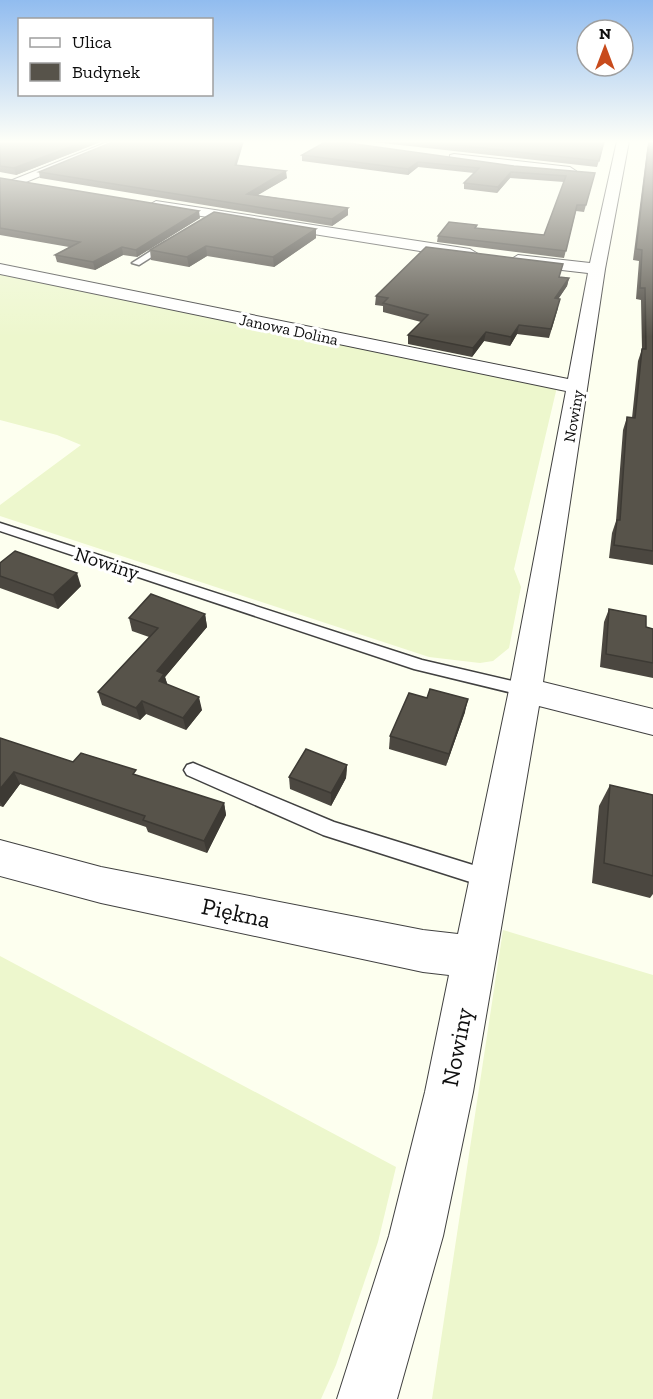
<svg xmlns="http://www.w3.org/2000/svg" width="653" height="1399" viewBox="0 0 653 1399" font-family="'Zilla Slab',serif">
	<rect width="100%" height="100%" fill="#fdffef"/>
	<g fill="#edf7cd">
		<path d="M 0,271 L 557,387 L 514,569 L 521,587 L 509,648 L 493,661 L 480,663 L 429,657 L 0,516 L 0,505 L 81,445 L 57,435 L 0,420 Z"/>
		<path d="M 503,930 L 653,975 L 653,1399 L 432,1399 Z"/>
		<path d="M 0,956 L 396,1167 L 378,1242 L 336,1365 L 321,1399 L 0,1399 Z"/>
	</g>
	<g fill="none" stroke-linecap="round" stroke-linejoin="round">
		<defs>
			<g id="service">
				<path d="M 165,242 L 172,244 L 139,265 L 132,263 Z"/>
				<path d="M 0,523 L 422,660 L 525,684 L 533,690 L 525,696 L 414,669 L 0,531 Z"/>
				<path d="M 193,763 L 334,822 L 489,870 L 496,873 L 499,879 L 496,885 L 489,888 L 323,835 L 187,775 L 184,770 L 187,765 Z"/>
			</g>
			<g id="minor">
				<path d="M 110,141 L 126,141 L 21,184 L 11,184 L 10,181 Z"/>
				<path d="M 617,141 L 629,141 L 605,269 L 543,682 L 653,709 L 653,735 L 539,706 L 473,1092 L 443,1236 L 397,1399 L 337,1399 L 389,1236 L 425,1092 L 449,975 L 423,972 L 101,903 L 0,876 L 0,840 L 101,867 L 423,930 L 458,934 L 509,690 L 566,391 L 0,274 L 0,264 L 568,379 L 588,273 L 518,265 L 510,260 L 518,255 L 590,263 Z"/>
				<path d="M 454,154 L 570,167 L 576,171 L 570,175 L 450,161 L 450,155 Z"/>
				<path d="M 156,201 L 470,249 L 478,254 L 470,259 L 151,208 L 149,205 Z"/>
			</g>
		</defs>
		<use href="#service" stroke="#414141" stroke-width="3"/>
		<use href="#minor" stroke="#414141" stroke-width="2"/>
		<use href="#service" fill="#fff" fill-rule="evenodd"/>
		<use href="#minor" fill="#fff" fill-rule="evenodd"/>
	</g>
	<g fill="#4b4740">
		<path d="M 0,141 L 103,141 L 16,175 L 0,172 Z"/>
		<path d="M 364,141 L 605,141 L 597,167 Z"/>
		<path d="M 649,141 L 653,142 L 653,565 L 609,558 L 612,533 L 616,521 L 623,430 L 627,417 L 632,418 L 638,361 L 642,349 L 641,300 L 636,299 L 639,261 L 633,260 L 647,150 Z"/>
		<path d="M 302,155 L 514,166 L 595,173 L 584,212 L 576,211 L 564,258 L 437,242 L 438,236 L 477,229 L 544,235 L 564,182 L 510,178 L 497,193 L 464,189 L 464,183 L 474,173 L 418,167 L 408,175 L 302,161 Z"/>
		<path d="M 237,165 L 287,178 L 257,195 L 348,208 L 348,215 L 332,226 L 40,178 L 39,172 Z"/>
		<path d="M 0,178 L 200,218 L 137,257 L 123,255 L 95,270 L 57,262 L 55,255 L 69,247 L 0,235 Z"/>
		<path d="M 316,238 L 274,267 L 207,256 L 189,267 L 151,260 L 150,250 Z"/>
		<path d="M 560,277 L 569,278 L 567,286 L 558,299 L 558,308 L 549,338 L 517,334 L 510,346 L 484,341 L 472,357 L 408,344 L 408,335 L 421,322 L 383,312 L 383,306 L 375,305 L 376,296 Z"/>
		<path d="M 0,563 L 81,586 L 58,609 L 0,588 Z"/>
		<path d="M 609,609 L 646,627 L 653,629 L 653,678 L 600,667 L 604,622 Z"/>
		<path d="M 205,614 L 207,627 L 165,677 L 167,684 L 202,710 L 186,730 L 146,714 L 140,720 L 102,705 L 98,692 L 149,637 L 132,631 L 129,618 Z"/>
		<path d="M 427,698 L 465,712 L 446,766 L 389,749 L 390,736 Z"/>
		<path d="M 0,738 L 73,762 L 138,776 L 224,803 L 226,815 L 207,853 L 148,832 L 146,827 L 20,784 L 3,807 L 0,806 Z"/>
		<path d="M 347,765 L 346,778 L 331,806 L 290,789 L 289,777 Z"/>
		<path d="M 610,785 L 653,795 L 653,894 L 650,898 L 592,883 L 599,806 Z"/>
	</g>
	<g fill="#3d3a34">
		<path d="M 86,141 L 103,141 L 16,175 L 14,168 Z"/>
		<path d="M 242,141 L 244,141 L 235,171 L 235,165 Z"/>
		<path d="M 418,162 L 418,167 L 408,175 L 408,169 Z"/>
		<path d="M 286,171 L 287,178 L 248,201 L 247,194 Z"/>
		<path d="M 511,172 L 510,178 L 497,193 L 498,187 Z"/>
		<path d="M 348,208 L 348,215 L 332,226 L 332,219 Z"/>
		<path d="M 199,211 L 200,218 L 137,257 L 136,250 Z"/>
		<path d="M 316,229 L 316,238 L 274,267 L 273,257 Z"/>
		<path d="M 206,246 L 207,256 L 189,267 L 187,257 Z"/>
		<path d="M 122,247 L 123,255 L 95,270 L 93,262 Z"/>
		<path d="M 569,278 L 567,286 L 553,307 L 555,298 Z"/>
		<path d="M 519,325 L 517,334 L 510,346 L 511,337 Z"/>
		<path d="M 486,332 L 484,341 L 472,357 L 473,348 Z"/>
		<path d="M 77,573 L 81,586 L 58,609 L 53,595 Z"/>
		<path d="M 205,614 L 207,627 L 165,677 L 168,686 L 162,693 L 157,671 Z"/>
		<path d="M 199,697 L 202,710 L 186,730 L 183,718 Z"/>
		<path d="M 468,699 L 465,712 L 446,766 L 449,754 Z"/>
		<path d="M 142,701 L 146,714 L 140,720 L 136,708 Z"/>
		<path d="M 347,765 L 346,778 L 331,806 L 331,793 Z"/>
		<path d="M 14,772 L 20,784 L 3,807 L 0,802 L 0,789 Z"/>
		<path d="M 224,803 L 226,815 L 207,853 L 204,841 Z"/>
	</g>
	<g fill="#57534a" stroke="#3d3a34" stroke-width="1.5">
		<path d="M 0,141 L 86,141 L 14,168 L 0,166 Z"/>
		<path d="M 115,141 L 242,141 L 235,165 L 286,171 L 247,194 L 348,208 L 332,219 L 39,172 Z"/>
		<path d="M 327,141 L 334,141 L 514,166 L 595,173 L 586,205 L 577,205 L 566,251 L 438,236 L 449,222 L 477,225 L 475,228 L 544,235 L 566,176 L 511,172 L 498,187 L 464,183 L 479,168 L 418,162 L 408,169 L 302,155 Z"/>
		<path d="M 419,141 L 604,141 L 599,161 Z"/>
		<path d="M 649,141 L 653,142 L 653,551 L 614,545 L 617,520 L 620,520 L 627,417 L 635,418 L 642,349 L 646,349 L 645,288 L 640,288 L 642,250 L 636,249 Z"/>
		<path d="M 0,178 L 199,211 L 136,250 L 122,247 L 93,262 L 55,255 L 80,242 L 0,228 Z"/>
		<path d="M 214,212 L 316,229 L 273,257 L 206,246 L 187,257 L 150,250 Z"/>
		<path d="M 426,247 L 563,264 L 559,277 L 569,278 L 555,298 L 560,299 L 551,329 L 519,325 L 511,337 L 486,332 L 473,348 L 408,335 L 428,315 L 383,303 L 388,298 L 376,296 Z"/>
		<path d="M 15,551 L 77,573 L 53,595 L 0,576 L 0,563 Z"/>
		<path d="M 151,594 L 205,614 L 157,671 L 164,674 L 159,681 L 199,697 L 183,718 L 142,701 L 136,708 L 98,692 L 158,628 L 129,618 Z"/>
		<path d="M 609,609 L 646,616 L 646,627 L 653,629 L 653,663 L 606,654 Z"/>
		<path d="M 430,689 L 468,699 L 449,754 L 390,736 L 409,693 L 427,698 Z"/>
		<path d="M 0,738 L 73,762 L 81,753 L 136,770 L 133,774 L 224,803 L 204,841 L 143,820 L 145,816 L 14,772 L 0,789 Z"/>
		<path d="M 306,749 L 347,765 L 331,793 L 289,777 Z"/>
		<path d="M 610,785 L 653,795 L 653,876 L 604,863 Z"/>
	</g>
	<linearGradient id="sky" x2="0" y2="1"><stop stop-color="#91bcef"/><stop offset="0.42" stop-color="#fefff8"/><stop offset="1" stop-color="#fefff8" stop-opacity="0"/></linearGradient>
	<rect width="653" height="337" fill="url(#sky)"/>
	<g text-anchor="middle" stroke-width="6" stroke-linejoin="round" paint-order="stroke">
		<g font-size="16" fill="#0e0e0e" stroke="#fff">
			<text transform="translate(289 329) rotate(12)" y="6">Janowa Dolina</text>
			<text transform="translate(573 416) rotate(-80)" y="6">Nowiny</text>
		</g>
		<g font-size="20" fill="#0e0e0e" stroke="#fff">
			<text transform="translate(107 563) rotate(18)" y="7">Nowiny</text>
		</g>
		<g font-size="24" fill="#0e0e0e" stroke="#fff">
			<text transform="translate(236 913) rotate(12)" y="8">Piękna</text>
			<text transform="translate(457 1047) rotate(-79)" y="8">Nowiny</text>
		</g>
	</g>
	<rect x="18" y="18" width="195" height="78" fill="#ffffff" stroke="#9f9f9f" stroke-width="1.5"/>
	<rect x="30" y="38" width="30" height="9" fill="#ffffff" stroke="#9f9f9f" stroke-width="1.5"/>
	<text x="72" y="48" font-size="18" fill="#0e0e0e">Ulica</text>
	<rect x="30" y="63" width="30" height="18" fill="#57534a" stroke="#9f9f9f" stroke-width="1.5"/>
	<text x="72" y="78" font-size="18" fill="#0e0e0e">Budynek</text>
	<g transform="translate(605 48)"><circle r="28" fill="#ffffff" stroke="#9f9f9f" stroke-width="1.5"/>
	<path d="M0-4.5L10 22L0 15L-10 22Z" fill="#c84b1c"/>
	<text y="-9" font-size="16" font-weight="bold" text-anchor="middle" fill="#0e0e0e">N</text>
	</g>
</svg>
